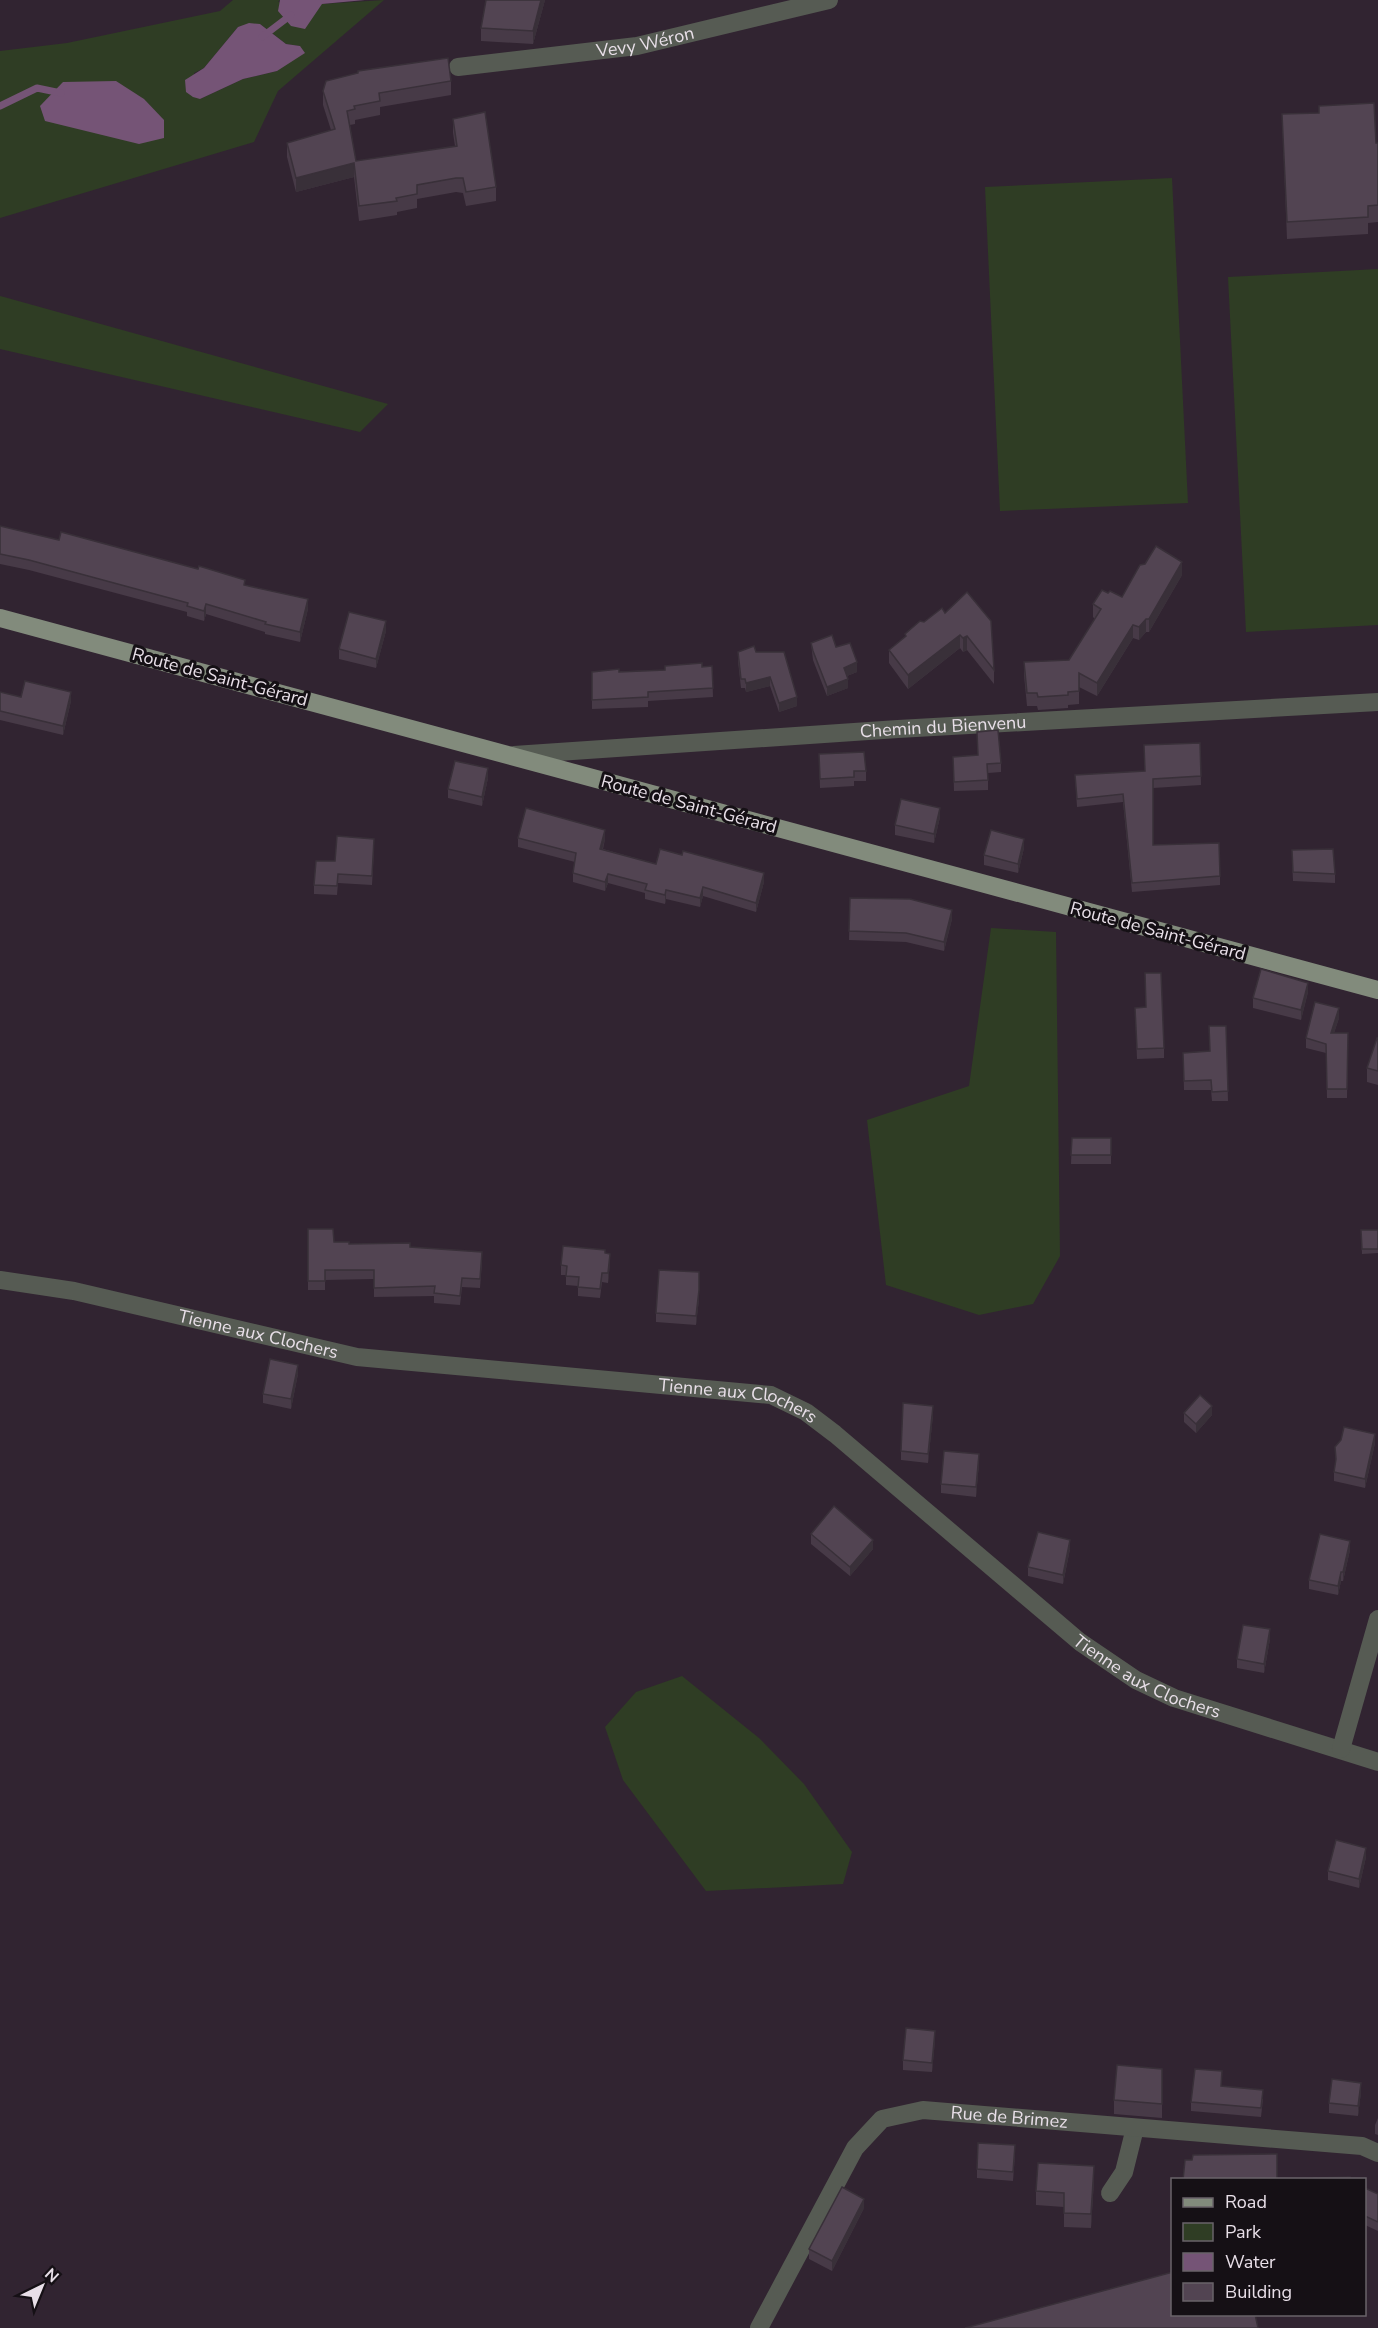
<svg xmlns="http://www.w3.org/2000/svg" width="1378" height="2328" viewBox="0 0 1378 2328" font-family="'Nunito Sans',sans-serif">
	<rect width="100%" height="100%" fill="#312431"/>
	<g fill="#2f3d24" fill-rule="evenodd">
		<path d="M 233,0 L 280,0 L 278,2 L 322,4 L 384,0 L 278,91 L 254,142 L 0,218 L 0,51 L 67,43 L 220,11 ZM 260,24 L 286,44 L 300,46 L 277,71 L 243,79 L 200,99 L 194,73 L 204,68 L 238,27 Z"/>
		<path d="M 1172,178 L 1188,503 L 1000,511 L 985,187 Z"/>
		<path d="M 1378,269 L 1378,625 L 1246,632 L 1228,277 Z"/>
		<path d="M 0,296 L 4,297 L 388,404 L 360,432 L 0,349 Z"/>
		<path d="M 991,928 L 1056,932 L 1060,1256 L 1033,1304 L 979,1315 L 886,1285 L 867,1120 L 969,1086 Z"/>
		<path d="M 682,1676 L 759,1738 L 804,1784 L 852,1852 L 843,1884 L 706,1891 L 623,1780 L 605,1727 L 636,1692 Z"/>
	</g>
	<g fill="#755476">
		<path d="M 280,0 L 365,0 L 322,4 L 305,29 L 291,26 L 278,11 Z"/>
		<path d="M 249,23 L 260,24 L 286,44 L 300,46 L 305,53 L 277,71 L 243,79 L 200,99 L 193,97 L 186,92 L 185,80 L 204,68 L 238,27 Z"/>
		<path d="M 116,81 L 144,99 L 164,120 L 164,138 L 139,144 L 45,121 L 40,106 L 63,82 Z"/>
	</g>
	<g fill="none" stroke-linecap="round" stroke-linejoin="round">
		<g stroke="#755476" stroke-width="7">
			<path d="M 262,37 L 291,15"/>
			<path d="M 0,106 L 37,88 L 61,93"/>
		</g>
		<g stroke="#565b53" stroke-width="18">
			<path id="s1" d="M 458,67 L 637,46 L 829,0"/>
			<path id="s2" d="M 514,755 L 898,729 L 1378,702"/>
			<path id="s3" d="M 0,1280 L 74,1291 L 357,1357 L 771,1395 L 806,1412 L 835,1434 L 1080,1642 L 1136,1680 L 1174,1698 L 1378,1762"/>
			<path d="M 1341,1749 L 1378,1619"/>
			<path d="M 1110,2193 L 1124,2172 L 1135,2128"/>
			<path id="s4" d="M 759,2328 L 855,2148 L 882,2119 L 923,2110 L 1362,2146 L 1378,2153"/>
		</g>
		<path stroke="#828b7c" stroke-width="18" d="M 0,618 L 1378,990"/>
	</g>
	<g fill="#473a47">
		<path d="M 486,0 L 545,0 L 533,44 L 481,41 L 481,28 Z"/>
		<path d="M 451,81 L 451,95 L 380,107 L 380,115 L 355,120 L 355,124 L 350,125 L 356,161 L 455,146 L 453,133 L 453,119 L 496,187 L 496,201 L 466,206 L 463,193 L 456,192 L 417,199 L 417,208 L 397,212 L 397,215 L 359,221 L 354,177 L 296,192 L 287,157 L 287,143 L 331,130 L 323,105 L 323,91 Z"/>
		<path d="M 1282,114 L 1378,143 L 1378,222 L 1368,223 L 1368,234 L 1287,239 Z"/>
		<path d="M 0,526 L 245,585 L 308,609 L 300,642 L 265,634 L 265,632 L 206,614 L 204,621 L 187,616 L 187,612 L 29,570 L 0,564 Z"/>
		<path d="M 1182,575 L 1149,632 L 1146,632 L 1139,640 L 1133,638 L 1097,696 L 1079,687 L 1079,704 L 1068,705 L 1068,708 L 1038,710 L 1037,706 L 1027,706 L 1024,675 L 1024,662 L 1069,660 L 1095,619 L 1093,617 L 1093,604 L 1108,593 L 1122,597 Z"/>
		<path d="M 967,592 L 994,670 L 994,684 L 967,650 L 963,652 L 960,648 L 908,689 L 889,663 L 889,650 L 905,637 L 905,634 L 924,622 L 945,613 Z"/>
		<path d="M 386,631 L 376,668 L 339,659 L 339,649 Z"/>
		<path d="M 811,643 L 857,672 L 847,676 L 848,688 L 827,696 L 813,660 Z"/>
		<path d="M 738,652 L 756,652 L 797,706 L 779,712 L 770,686 L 746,692 L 745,688 L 741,688 L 738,661 Z"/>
		<path d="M 712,666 L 713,697 L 648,701 L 648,707 L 592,709 L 592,672 L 665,670 Z"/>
		<path d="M 0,692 L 21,697 L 71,701 L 63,735 L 0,720 Z"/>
		<path d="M 977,732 L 1001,763 L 1001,772 L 988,773 L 988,790 L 954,791 L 953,757 L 978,755 Z"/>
		<path d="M 1200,743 L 1201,785 L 1153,788 L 1153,845 L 1220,876 L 1220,885 L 1132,892 L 1123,802 L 1077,807 L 1075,775 L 1145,771 L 1144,745 Z"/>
		<path d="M 819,754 L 866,771 L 866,781 L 854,781 L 854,786 L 820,788 Z"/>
		<path d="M 488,778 L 482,806 L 448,798 L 448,789 Z"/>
		<path d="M 940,817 L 934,843 L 895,835 L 895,825 Z"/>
		<path d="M 518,838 L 605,839 L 603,849 L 656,864 L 764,882 L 756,912 L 703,896 L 700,907 L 666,899 L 665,904 L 645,899 L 645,893 L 608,883 L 605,891 L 573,882 L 573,873 L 575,862 L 518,847 Z"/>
		<path d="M 374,848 L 372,885 L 338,883 L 337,895 L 314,894 L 314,885 L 335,861 Z"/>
		<path d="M 1024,848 L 1018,873 L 984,865 L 984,855 Z"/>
		<path d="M 1292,859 L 1335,874 L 1335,883 L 1293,881 Z"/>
		<path d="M 850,898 L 952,919 L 944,951 L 906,942 L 849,940 Z"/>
		<path d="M 1308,992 L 1301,1020 L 1253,1008 L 1253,998 Z"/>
		<path d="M 1146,1007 L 1164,1048 L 1164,1058 L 1137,1059 L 1135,1008 Z"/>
		<path d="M 1339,1018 L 1334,1033 L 1348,1033 L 1347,1098 L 1327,1098 L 1326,1053 L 1306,1048 L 1306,1038 Z"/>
		<path d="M 1226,1026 L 1228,1101 L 1212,1101 L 1211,1090 L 1184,1090 L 1183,1053 L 1209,1051 Z"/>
		<path d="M 1378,1038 L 1378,1085 L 1367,1082 L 1367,1068 Z"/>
		<path d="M 1072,1138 L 1111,1138 L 1111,1164 L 1071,1164 Z"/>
		<path d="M 308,1229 L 334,1242 L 349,1244 L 410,1247 L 482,1261 L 480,1288 L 462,1287 L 460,1305 L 434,1303 L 434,1296 L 374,1297 L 374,1279 L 325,1280 L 325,1290 L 308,1290 Z"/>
		<path d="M 1361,1230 L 1378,1230 L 1378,1253 L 1362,1254 Z"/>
		<path d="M 605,1253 L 610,1263 L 608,1283 L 602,1282 L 600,1298 L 578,1296 L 578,1286 L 566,1285 L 566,1275 L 561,1275 L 561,1265 Z"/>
		<path d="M 699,1299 L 696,1325 L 656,1322 L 656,1313 Z"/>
		<path d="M 298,1374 L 291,1409 L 263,1403 L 263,1394 Z"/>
		<path d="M 1184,1413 L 1212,1415 L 1196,1433 L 1184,1422 Z"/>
		<path d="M 933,1415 L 928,1463 L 901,1460 L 901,1451 Z"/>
		<path d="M 1375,1443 L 1365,1488 L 1334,1481 L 1334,1472 L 1336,1463 L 1335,1447 Z"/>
		<path d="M 979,1463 L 976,1497 L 941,1493 L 941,1484 Z"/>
		<path d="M 811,1534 L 873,1549 L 850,1576 L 811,1544 Z"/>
		<path d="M 1070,1549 L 1063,1584 L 1028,1576 L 1028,1567 Z"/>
		<path d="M 1350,1550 L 1343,1581 L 1341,1581 L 1338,1595 L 1309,1589 L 1309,1580 Z"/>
		<path d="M 1270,1639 L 1264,1673 L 1237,1668 L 1237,1659 Z"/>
		<path d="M 1366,1857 L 1359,1888 L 1328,1880 L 1328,1871 Z"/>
		<path d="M 935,2040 L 932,2072 L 903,2070 L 903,2060 Z"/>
		<path d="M 1162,2069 L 1162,2118 L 1114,2114 L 1114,2100 Z"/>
		<path d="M 1222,2086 L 1263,2099 L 1261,2117 L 1191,2111 L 1191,2102 Z"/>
		<path d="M 1361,2092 L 1358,2116 L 1329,2113 L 1329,2103 Z"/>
		<path d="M 1378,2118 L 1378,2135 L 1375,2134 L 1375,2125 Z"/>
		<path d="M 1015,2154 L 1013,2181 L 977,2178 L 977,2169 Z"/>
		<path d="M 1094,2180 L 1091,2228 L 1064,2227 L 1064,2207 L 1036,2205 L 1036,2191 Z"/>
		<path d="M 1365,2188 L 1378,2194 L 1378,2231 L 1365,2225 Z"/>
		<path d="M 864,2208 L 832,2271 L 809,2259 L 809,2249 Z"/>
	</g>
	<g fill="#393039">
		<path d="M 541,0 L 545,0 L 533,44 L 533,31 Z"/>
		<path d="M 354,163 L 354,177 L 296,192 L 296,178 Z"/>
		<path d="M 1182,562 L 1182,575 L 1149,632 L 1149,619 Z"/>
		<path d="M 308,599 L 308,609 L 300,642 L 300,632 Z"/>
		<path d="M 206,604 L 206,614 L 204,621 L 204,611 Z"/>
		<path d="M 1146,619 L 1146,632 L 1139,640 L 1139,627 Z"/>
		<path d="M 386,621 L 386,631 L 376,668 L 376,659 Z"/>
		<path d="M 1133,625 L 1133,638 L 1097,696 L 1097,683 Z"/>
		<path d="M 960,635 L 960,648 L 908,689 L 908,675 Z"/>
		<path d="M 967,636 L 967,650 L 963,652 L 963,638 Z"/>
		<path d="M 857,662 L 857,672 L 844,677 L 844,668 Z"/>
		<path d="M 770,677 L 770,686 L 746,692 L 746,683 Z"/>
		<path d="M 848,679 L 848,688 L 827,696 L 827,687 Z"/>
		<path d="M 71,692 L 71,701 L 63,735 L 63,726 Z"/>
		<path d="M 797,697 L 797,706 L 779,712 L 779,703 Z"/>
		<path d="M 488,768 L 488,778 L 482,806 L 482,797 Z"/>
		<path d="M 940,808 L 940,817 L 934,843 L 934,834 Z"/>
		<path d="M 605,830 L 605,839 L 600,858 L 600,849 Z"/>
		<path d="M 1024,839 L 1024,848 L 1018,873 L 1018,864 Z"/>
		<path d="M 764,873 L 764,882 L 756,912 L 756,903 Z"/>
		<path d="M 608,874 L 608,883 L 605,891 L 605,882 Z"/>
		<path d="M 703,887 L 703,896 L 700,907 L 700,898 Z"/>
		<path d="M 666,890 L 666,899 L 665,904 L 665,895 Z"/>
		<path d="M 952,910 L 952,919 L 944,951 L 944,942 Z"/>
		<path d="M 1308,983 L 1308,992 L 1301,1020 L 1301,1010 Z"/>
		<path d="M 1339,1008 L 1339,1018 L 1331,1042 L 1331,1033 Z"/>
		<path d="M 610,1254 L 610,1263 L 608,1283 L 608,1273 Z"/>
		<path d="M 699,1290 L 699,1299 L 696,1325 L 696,1316 Z"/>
		<path d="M 298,1365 L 298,1374 L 291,1409 L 291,1399 Z"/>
		<path d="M 933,1406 L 933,1415 L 928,1463 L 928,1454 Z"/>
		<path d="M 1212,1406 L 1212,1415 L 1196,1433 L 1196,1424 Z"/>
		<path d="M 1375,1434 L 1375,1443 L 1365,1488 L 1365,1479 Z"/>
		<path d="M 979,1454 L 979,1463 L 976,1497 L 976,1487 Z"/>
		<path d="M 873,1540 L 873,1549 L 850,1576 L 850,1567 Z"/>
		<path d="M 1070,1540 L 1070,1549 L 1063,1584 L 1063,1575 Z"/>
		<path d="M 1350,1541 L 1350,1550 L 1343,1581 L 1343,1572 Z"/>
		<path d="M 1341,1572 L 1341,1581 L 1338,1595 L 1338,1586 Z"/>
		<path d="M 1270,1629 L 1270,1639 L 1264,1673 L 1264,1664 Z"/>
		<path d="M 1366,1848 L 1366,1857 L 1359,1888 L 1359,1879 Z"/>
		<path d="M 935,2031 L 935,2040 L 932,2072 L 932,2063 Z"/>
		<path d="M 1361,2083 L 1361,2092 L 1358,2116 L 1358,2106 Z"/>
		<path d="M 1094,2166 L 1094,2180 L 1091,2228 L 1091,2214 Z"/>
		<path d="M 864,2199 L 864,2208 L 832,2271 L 832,2261 Z"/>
	</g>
	<g fill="#524452" stroke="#393039" stroke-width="1.5">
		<path d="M 486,0 L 541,0 L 533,31 L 481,28 Z"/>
		<path d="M 448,58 L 451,81 L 379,93 L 380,101 L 354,106 L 355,109 L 347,111 L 356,161 L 457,146 L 453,119 L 485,112 L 496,187 L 466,192 L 463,178 L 456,178 L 417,185 L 417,194 L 396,198 L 397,201 L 359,206 L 354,163 L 296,178 L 287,143 L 335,129 L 323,91 L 326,81 L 358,73 L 358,71 Z"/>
		<path d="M 1374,103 L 1376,143 L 1378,143 L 1378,205 L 1368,206 L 1368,217 L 1287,222 L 1282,114 L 1319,113 L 1319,106 Z"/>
		<path d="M 0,526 L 59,540 L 61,532 L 198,569 L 199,566 L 245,580 L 244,585 L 308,599 L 300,632 L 265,624 L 266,622 L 206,604 L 204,611 L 187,606 L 188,603 L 29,560 L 0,554 Z"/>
		<path d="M 1156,546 L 1182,562 L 1149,619 L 1146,619 L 1139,627 L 1133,625 L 1097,683 L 1079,673 L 1079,691 L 1068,692 L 1068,695 L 1038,697 L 1037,693 L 1027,693 L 1024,662 L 1069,660 L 1101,609 L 1093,604 L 1102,590 L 1108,593 L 1110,591 L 1122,597 L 1140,565 L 1145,564 Z"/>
		<path d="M 967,592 L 991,621 L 994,670 L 967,636 L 963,638 L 960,635 L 908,675 L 889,650 L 906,636 L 905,634 L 920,621 L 924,622 L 942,608 L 945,613 Z"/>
		<path d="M 349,612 L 386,621 L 376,659 L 339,649 Z"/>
		<path d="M 832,635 L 836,647 L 850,643 L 857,662 L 844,668 L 848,679 L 827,687 L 813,651 L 811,643 Z"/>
		<path d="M 754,646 L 756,652 L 784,652 L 797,697 L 779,703 L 770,677 L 746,683 L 745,679 L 741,679 L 738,652 Z"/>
		<path d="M 702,663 L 702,667 L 712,666 L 713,688 L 648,692 L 648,697 L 592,700 L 592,672 L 619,669 L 619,672 L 665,670 L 665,666 Z"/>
		<path d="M 25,681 L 71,692 L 63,726 L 0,711 L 0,692 L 21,697 Z"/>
		<path d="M 998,730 L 1001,763 L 987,764 L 988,780 L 954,782 L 953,757 L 978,755 L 977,732 Z"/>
		<path d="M 1200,743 L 1201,776 L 1153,779 L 1153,845 L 1219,843 L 1220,876 L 1132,883 L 1123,794 L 1077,799 L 1075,775 L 1145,771 L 1144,745 Z"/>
		<path d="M 864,752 L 866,771 L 854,771 L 854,777 L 820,779 L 819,754 Z"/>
		<path d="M 455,761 L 488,768 L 482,797 L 448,789 Z"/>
		<path d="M 901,799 L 940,808 L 934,834 L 895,825 Z"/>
		<path d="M 526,808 L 605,830 L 600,849 L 656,864 L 660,849 L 682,855 L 683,851 L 764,873 L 756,903 L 703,887 L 700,898 L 666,890 L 665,895 L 645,890 L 647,884 L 608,874 L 605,882 L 573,873 L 576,853 L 518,838 Z"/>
		<path d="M 991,830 L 1024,839 L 1018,864 L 984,855 Z"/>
		<path d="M 337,836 L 374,839 L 372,876 L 338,874 L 337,886 L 314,885 L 316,861 L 335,861 Z"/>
		<path d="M 1333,849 L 1335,874 L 1293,872 L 1292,850 Z"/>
		<path d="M 850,898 L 910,899 L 952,910 L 944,942 L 906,933 L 849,931 Z"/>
		<path d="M 1261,969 L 1308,983 L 1301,1010 L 1253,998 Z"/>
		<path d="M 1145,973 L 1161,973 L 1164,1048 L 1137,1049 L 1135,1008 L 1146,1007 Z"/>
		<path d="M 1315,1002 L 1339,1008 L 1331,1033 L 1348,1033 L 1347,1089 L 1327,1089 L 1326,1044 L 1306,1038 Z"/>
		<path d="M 1209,1026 L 1226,1026 L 1228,1091 L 1212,1092 L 1211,1080 L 1184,1081 L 1183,1053 L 1210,1051 Z"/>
		<path d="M 1377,1038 L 1378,1038 L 1378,1071 L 1367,1068 Z"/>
		<path d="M 1072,1138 L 1111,1138 L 1111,1155 L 1071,1155 Z"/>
		<path d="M 308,1229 L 333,1229 L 334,1242 L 349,1242 L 349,1244 L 410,1243 L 410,1247 L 482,1252 L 480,1279 L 462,1278 L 460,1296 L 434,1293 L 435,1286 L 374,1288 L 374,1270 L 325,1270 L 325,1281 L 308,1281 Z"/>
		<path d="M 1361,1230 L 1378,1230 L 1378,1249 L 1362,1249 Z"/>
		<path d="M 563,1246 L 605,1250 L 605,1253 L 610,1254 L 608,1273 L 602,1273 L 600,1289 L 578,1287 L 579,1277 L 566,1276 L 567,1266 L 561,1265 Z"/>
		<path d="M 659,1270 L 699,1272 L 699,1290 L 696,1316 L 656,1313 Z"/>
		<path d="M 270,1359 L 298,1365 L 291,1399 L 263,1394 Z"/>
		<path d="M 1200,1395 L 1212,1406 L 1196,1424 L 1184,1413 Z"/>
		<path d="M 903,1403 L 933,1406 L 928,1454 L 901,1451 Z"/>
		<path d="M 1344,1427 L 1375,1434 L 1365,1479 L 1334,1472 L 1336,1459 L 1335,1447 L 1341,1440 Z"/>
		<path d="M 944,1451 L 979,1454 L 976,1487 L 941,1484 Z"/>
		<path d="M 834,1506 L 873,1540 L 850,1567 L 811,1534 Z"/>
		<path d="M 1038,1532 L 1070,1540 L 1063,1575 L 1028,1567 Z"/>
		<path d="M 1320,1534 L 1350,1541 L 1343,1572 L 1341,1572 L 1338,1586 L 1309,1580 Z"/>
		<path d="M 1243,1625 L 1270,1629 L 1264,1664 L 1237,1659 Z"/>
		<path d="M 1336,1840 L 1366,1848 L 1359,1879 L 1328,1871 Z"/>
		<path d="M 906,2028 L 935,2031 L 932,2063 L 903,2060 Z"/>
		<path d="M 1117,2065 L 1162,2069 L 1162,2104 L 1114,2100 Z"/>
		<path d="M 1195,2069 L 1222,2071 L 1221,2086 L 1263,2090 L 1261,2108 L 1191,2102 Z"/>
		<path d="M 1332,2079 L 1361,2083 L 1358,2106 L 1329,2103 Z"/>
		<path d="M 978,2143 L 1015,2145 L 1013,2172 L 977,2169 Z"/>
		<path d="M 1277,2154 L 1277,2180 L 1183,2180 L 1185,2160 L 1192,2160 L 1193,2155 Z"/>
		<path d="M 1038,2163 L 1094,2166 L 1091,2214 L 1064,2213 L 1064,2193 L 1036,2191 Z"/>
		<path d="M 1350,2177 L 1350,2180 L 1314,2180 L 1314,2178 Z"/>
		<path d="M 842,2187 L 864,2199 L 832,2261 L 809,2249 Z"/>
		<path d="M 1365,2188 L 1378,2194 L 1378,2222 L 1365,2216 Z"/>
		<path d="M 1173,2272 L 1173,2314 L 1255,2314 L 1258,2328 L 965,2328 Z"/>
	</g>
	<g text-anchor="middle" stroke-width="6" stroke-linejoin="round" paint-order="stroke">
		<g font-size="18" fill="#e8dfe8" stroke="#151015">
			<text dy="6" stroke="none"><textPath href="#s1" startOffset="189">Vevy Wéron</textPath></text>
			<text transform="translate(220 677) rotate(15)" y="6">Route de Saint-Gérard</text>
			<text dy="6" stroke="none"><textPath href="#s2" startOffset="430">Chemin du Bienvenu</textPath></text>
			<text transform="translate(689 804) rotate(15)" y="6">Route de Saint-Gérard</text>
			<text transform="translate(1158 931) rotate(15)" y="6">Route de Saint-Gérard</text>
			<text dy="6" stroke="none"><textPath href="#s3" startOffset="264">Tienne aux Clochers</textPath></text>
			<text dy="6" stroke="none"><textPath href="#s3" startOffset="750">Tienne aux Clochers</textPath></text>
			<text dy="6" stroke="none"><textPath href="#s3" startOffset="1254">Tienne aux Clochers</textPath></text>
			<text dy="6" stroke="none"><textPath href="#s4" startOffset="372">Rue de Brimez</textPath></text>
		</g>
	</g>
	<rect x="1171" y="2178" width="195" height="138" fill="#151015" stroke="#696369" stroke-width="1.5"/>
	<rect x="1183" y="2198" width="30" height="9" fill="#828b7c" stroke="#696369" stroke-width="1.5"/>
	<text x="1225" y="2208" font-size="18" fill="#e8dfe8">Road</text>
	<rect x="1183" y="2223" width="30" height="18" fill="#2f3d24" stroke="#696369" stroke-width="1.5"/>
	<text x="1225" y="2238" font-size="18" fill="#e8dfe8">Park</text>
	<rect x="1183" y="2253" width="30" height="18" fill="#755476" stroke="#696369" stroke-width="1.5"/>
	<text x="1225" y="2268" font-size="18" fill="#e8dfe8">Water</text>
	<rect x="1183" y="2283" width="30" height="18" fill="#524452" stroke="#696369" stroke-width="1.5"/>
	<text x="1225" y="2298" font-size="18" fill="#e8dfe8">Building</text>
	<g transform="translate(42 2286) rotate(43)" stroke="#151015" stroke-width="4.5" paint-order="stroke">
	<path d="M0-4.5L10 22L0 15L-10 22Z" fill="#e8dfe8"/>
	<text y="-9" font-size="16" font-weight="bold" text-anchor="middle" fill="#e8dfe8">N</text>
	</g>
</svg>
